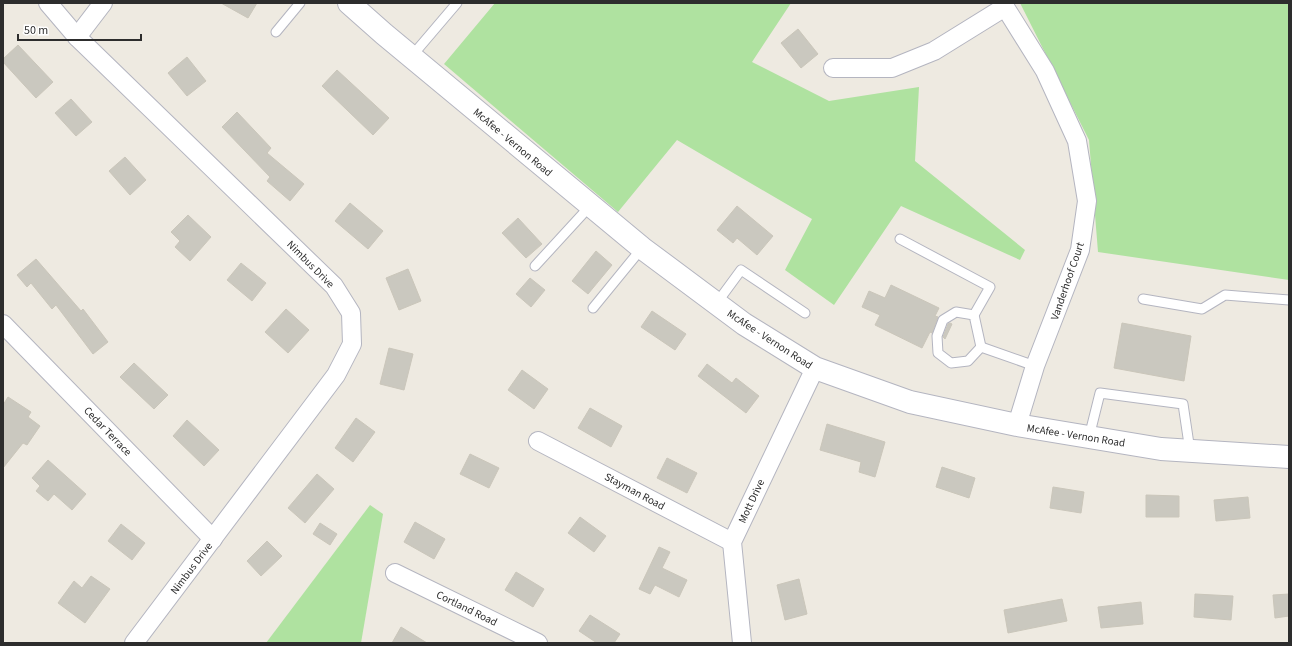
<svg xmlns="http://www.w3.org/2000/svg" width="1292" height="646" viewBox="0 0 1292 646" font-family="'Source Sans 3',sans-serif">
	<rect width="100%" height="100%" fill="#eeeae1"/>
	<g fill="#afe2a0">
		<path d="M 495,3 L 791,3 L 752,62 L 829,101 L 919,87 L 915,161 L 1025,250 L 1020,260 L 901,206 L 834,305 L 785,270 L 812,219 L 677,140 L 618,212 L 444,64 Z"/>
		<path d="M 1020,3 L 1289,3 L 1289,280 L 1098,252 L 1089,140 Z"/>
		<path d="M 370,505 L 383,514 L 361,643 L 266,643 Z"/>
	</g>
	<g fill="#cac8bf" stroke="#cac6ba">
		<path d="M 221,3 L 257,3 L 248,18 Z"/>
		<path d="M 798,29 L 818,54 L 801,68 L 781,43 Z"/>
		<path d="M 18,45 L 53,82 L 36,98 L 3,62 L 3,59 Z"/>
		<path d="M 187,57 L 206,81 L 187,96 L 168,73 Z"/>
		<path d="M 337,70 L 389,118 L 373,135 L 322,86 Z"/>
		<path d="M 71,99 L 92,122 L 76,136 L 55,113 Z"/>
		<path d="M 237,112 L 271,148 L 267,153 L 304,184 L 290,201 L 267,181 L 270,177 L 222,127 Z"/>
		<path d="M 125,157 L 146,180 L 130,195 L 109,171 Z"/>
		<path d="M 350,203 L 383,231 L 368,249 L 335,221 Z"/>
		<path d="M 737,206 L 773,236 L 757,255 L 737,238 L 733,243 L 717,230 Z"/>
		<path d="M 188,215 L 211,237 L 190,261 L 175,247 L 180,241 L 171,232 Z"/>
		<path d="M 518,218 L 542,244 L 526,258 L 502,233 Z"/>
		<path d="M 596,251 L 612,265 L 588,294 L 572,281 Z"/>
		<path d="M 36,259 L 81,311 L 83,309 L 108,342 L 93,354 L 56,305 L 52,309 L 31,283 L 27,287 L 17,275 Z"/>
		<path d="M 241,263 L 266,283 L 252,301 L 227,280 Z"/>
		<path d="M 408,269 L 421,301 L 399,310 L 386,278 Z"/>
		<path d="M 530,278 L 545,290 L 531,307 L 516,294 Z"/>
		<path d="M 891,285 L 939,308 L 935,316 L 938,317 L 932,333 L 930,332 L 922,348 L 875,325 L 880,315 L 862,307 L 869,291 L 885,298 Z"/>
		<path d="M 286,309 L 309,330 L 288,353 L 265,332 Z"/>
		<path d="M 652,311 L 686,334 L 675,350 L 641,327 Z"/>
		<path d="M 950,323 L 952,324 L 945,339 L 943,337 L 948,324 Z"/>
		<path d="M 1122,323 L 1191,336 L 1184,381 L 1114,368 Z"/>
		<path d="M 389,348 L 413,354 L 404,390 L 380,384 Z"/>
		<path d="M 134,363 L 168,395 L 154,409 L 120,377 Z"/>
		<path d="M 707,364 L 732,383 L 736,378 L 759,396 L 746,413 L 698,376 Z"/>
		<path d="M 522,370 L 548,389 L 534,409 L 508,390 Z"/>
		<path d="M 8,397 L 31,412 L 28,417 L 40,426 L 27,445 L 23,443 L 3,468 L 3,405 Z"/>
		<path d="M 590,408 L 622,426 L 611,447 L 578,428 Z"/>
		<path d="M 356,418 L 375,432 L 353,462 L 335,448 Z"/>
		<path d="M 187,420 L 219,450 L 204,466 L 173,436 Z"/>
		<path d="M 827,424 L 885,442 L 875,477 L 859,472 L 861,462 L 820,450 Z"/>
		<path d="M 470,454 L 499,468 L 489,488 L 460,474 Z"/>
		<path d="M 667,458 L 697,473 L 687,493 L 657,478 Z"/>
		<path d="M 48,460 L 86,494 L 72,510 L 54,494 L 48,501 L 36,491 L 40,486 L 32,478 Z"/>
		<path d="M 942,467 L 975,478 L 969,498 L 936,487 Z"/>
		<path d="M 317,474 L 334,489 L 305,523 L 288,508 Z"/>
		<path d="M 1053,487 L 1084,492 L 1081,513 L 1050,508 Z"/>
		<path d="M 1146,495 L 1179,496 L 1179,517 L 1146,517 Z"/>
		<path d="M 1248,497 L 1250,518 L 1216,521 L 1214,500 Z"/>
		<path d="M 580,517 L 606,536 L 594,552 L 568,533 Z"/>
		<path d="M 415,522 L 445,539 L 434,559 L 404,542 Z"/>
		<path d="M 320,523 L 337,534 L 330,545 L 313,534 Z"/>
		<path d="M 121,524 L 145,543 L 132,560 L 108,541 Z"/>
		<path d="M 267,541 L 282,556 L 261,576 L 247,561 Z"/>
		<path d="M 659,547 L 670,552 L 662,568 L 687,580 L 679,597 L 655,585 L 650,594 L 639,589 Z"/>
		<path d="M 516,572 L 544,589 L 533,607 L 505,590 Z"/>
		<path d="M 91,576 L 110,589 L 85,623 L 58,603 L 74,581 L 82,588 Z"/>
		<path d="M 799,579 L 807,614 L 785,620 L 777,585 Z"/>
		<path d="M 1195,594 L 1233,596 L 1231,620 L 1194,617 Z"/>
		<path d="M 1289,594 L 1289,616 L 1275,618 L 1273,595 Z"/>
		<path d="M 1062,599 L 1067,621 L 1008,633 L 1004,610 Z"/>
		<path d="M 1141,602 L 1143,624 L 1101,628 L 1098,607 Z"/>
		<path d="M 590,615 L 620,634 L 614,643 L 597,643 L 579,631 Z"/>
		<path d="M 401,627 L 427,643 L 392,643 Z"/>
	</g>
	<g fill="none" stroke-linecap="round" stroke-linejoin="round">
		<defs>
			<g id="service">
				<path d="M 276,32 L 300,3"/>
				<path d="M 411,57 L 457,3"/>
				<path d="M 900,239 L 990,287 L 974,315"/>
				<path d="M 535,266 L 590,206"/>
				<path d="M 1143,299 L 1202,309 L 1225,295 L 1289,300"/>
				<path d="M 716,304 L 741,270 L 805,313"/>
				<path d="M 593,308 L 642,248"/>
				<path d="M 956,312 L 974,315 L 981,347 L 968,361 L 951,363 L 938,353 L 937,336 L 943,320 Z"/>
				<path d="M 981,347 L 1035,366"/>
				<path d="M 1089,437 L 1100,393 L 1183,404 L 1190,451"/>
			</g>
			<g id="minor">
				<path d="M 48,3 L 77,37 L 334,286 L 351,313 L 352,344 L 336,375 L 134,643"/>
				<path d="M 1004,3 L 1005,7 L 1045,71 L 1077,141 L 1087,201 L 1080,250 L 1035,366 L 1017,425"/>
				<path d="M 77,37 L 103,3"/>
				<path d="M 833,68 L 892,68 L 934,51 L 1005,7"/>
				<path d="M 3,324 L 213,539"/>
				<path d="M 538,441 L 732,542"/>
				<path d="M 395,573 L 538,643"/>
				<path d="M 742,643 L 732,542 L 815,368"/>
			</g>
			<path id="secondary" d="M 349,3 L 384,34 L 642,248 L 744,324 L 815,368 L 910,402 L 1017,425 L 1161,449 L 1289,457"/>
		</defs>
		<use href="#service" stroke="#b4b5c0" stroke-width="11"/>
		<use href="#minor" stroke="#b4b5c0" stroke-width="20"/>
		<use href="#secondary" stroke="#b4b5c0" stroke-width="24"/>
		<use href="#service" stroke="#fff" stroke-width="9"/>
		<use href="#minor" stroke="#fff" stroke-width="18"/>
		<use href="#secondary" stroke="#fff" stroke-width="22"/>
	</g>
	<g text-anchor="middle" stroke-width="3" stroke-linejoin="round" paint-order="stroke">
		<g font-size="11" fill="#2d2d2d" stroke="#fff">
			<text transform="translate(513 142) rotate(40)" y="4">McAfee - Vernon Road</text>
			<text transform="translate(311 264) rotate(45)" y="4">Nimbus Drive</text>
			<text transform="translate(1067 281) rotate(-71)" y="4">Vanderhoof Court</text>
			<text transform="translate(770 339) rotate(33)" y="4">McAfee - Vernon Road</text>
			<text transform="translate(108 431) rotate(46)" y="4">Cedar Terrace</text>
			<text transform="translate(1076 435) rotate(9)" y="4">McAfee - Vernon Road</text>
			<text transform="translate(635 491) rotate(28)" y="4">Stayman Road</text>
			<text transform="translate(751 501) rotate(-65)" y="4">Mott Drive</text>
			<text transform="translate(191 568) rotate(-53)" y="4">Nimbus Drive</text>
			<text transform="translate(467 608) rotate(26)" y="4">Cortland Road</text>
		</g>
	</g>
	<rect width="1292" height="646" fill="none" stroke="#2d2d2d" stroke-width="8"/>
	<path d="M18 34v6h123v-6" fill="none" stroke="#2d2d2d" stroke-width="2"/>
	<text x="24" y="34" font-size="12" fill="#2d2d2d" stroke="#ffffff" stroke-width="3" paint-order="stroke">50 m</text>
</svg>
